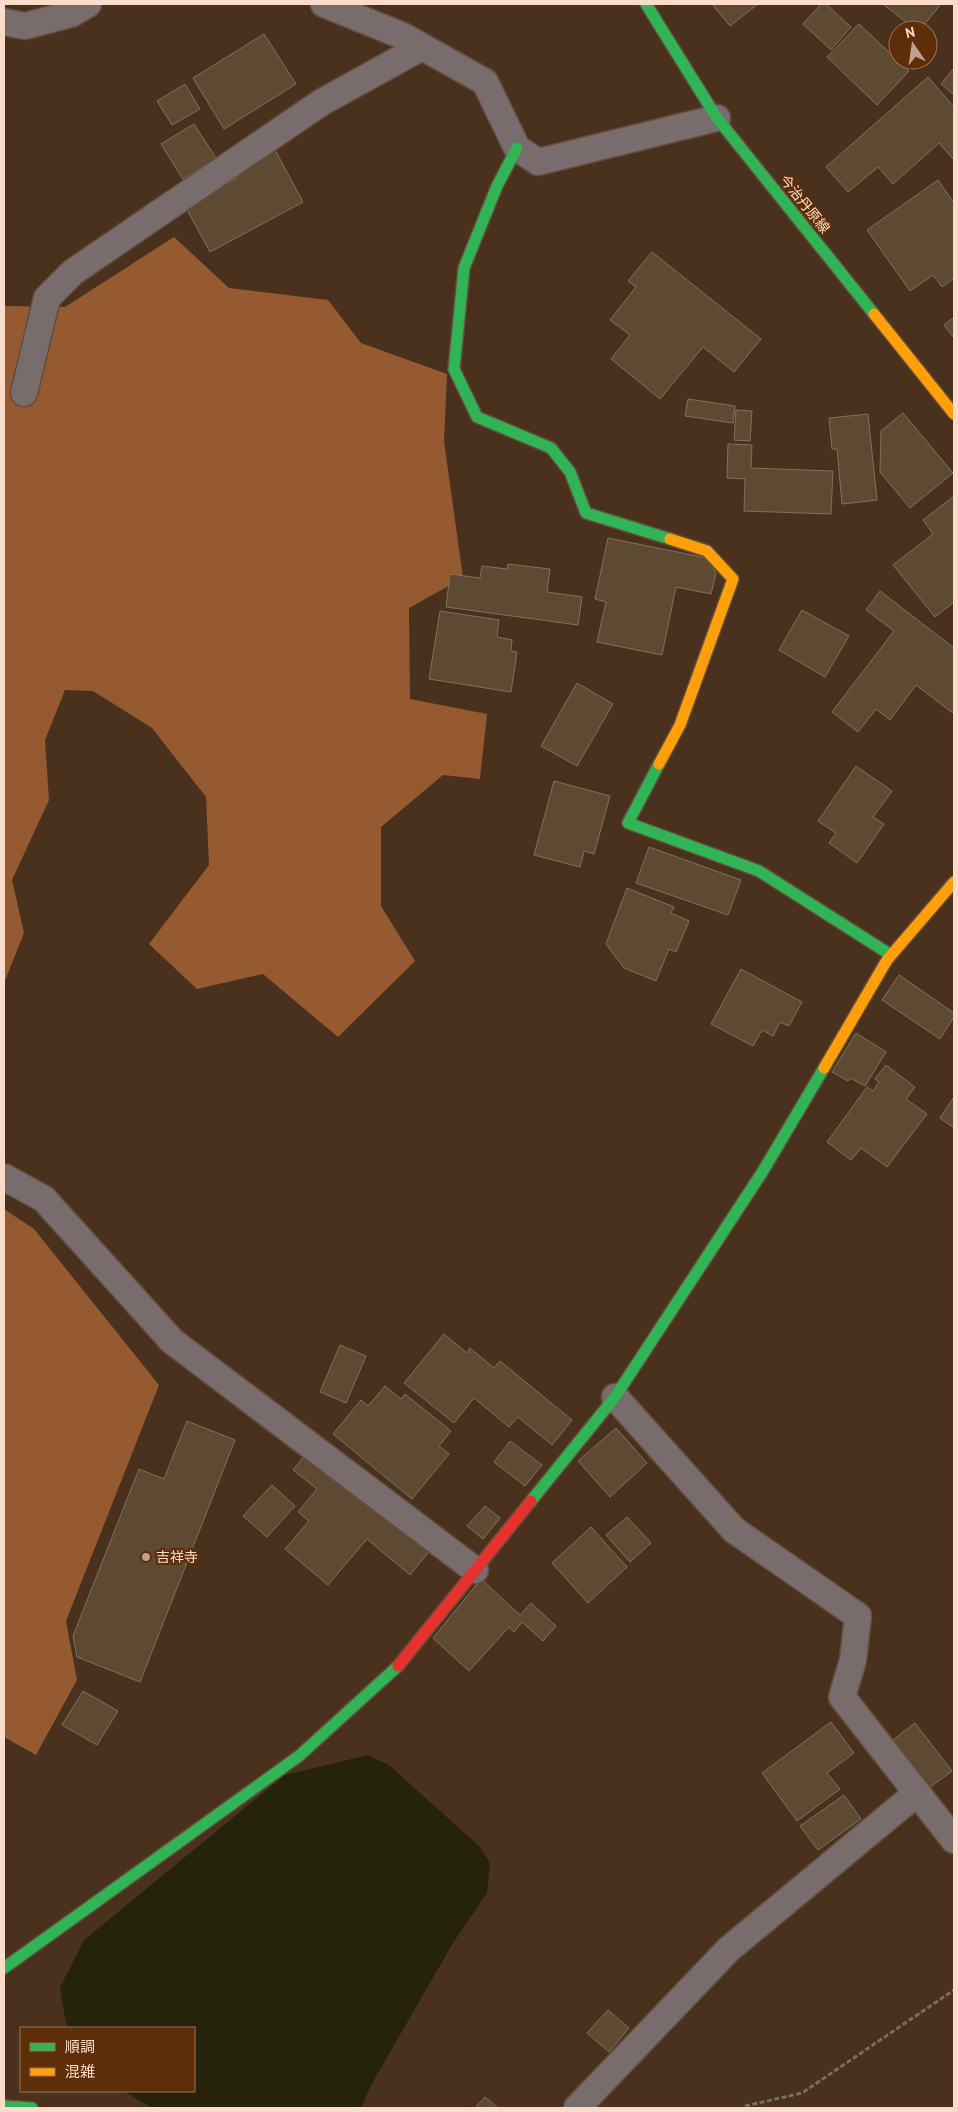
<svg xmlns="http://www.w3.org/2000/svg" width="958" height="2112" viewBox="0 0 958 2112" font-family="'PT Sans','Noto Sans JP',sans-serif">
	<rect width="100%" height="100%" fill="#4a311d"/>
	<g fill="#965a30">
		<path d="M 174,237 L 229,288 L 328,300 L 361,343 L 447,374 L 444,441 L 463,578 L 409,608 L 410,699 L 487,714 L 480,779 L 443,775 L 381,827 L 381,906 L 415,961 L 338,1037 L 263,974 L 197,989 L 149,944 L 209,865 L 206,797 L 152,728 L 93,691 L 65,690 L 45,740 L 49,800 L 12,880 L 24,933 L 4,983 L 4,306 L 65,307 Z"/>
		<path d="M 4,1209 L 34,1229 L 159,1385 L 66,1621 L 77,1680 L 36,1755 L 4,1737 Z"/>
	</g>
	<path fill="#25240b" d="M 368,1755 L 389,1765 L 480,1847 L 490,1863 L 487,1893 L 453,1943 L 371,2085 L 361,2108 L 152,2108 L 123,2091 L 194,2091 L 194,2028 L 68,2028 L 66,2023 L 60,1987 L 84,1940 L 285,1775 Z"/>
	<g fill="#5e4a33" stroke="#83705d">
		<path d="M 712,4 L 758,4 L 730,26 Z"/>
		<path d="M 821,4 L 826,4 L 851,27 L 831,50 L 803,24 Z"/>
		<path d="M 883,4 L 941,4 L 920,30 L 916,30 Z"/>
		<path d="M 859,24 L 909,71 L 877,105 L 827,57 Z"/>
		<path d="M 264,34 L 296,84 L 224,129 L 193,78 Z"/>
		<path d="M 954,68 L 954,95 L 941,84 Z"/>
		<path d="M 928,77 L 954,107 L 954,160 L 939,143 L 893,184 L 878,167 L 848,192 L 826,167 Z"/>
		<path d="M 185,84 L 200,109 L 172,125 L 157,101 Z"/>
		<path d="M 194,124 L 216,158 L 183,179 L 161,144 Z"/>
		<path d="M 274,148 L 303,202 L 210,252 L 185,206 L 236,179 L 232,171 Z"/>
		<path d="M 938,180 L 954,203 L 954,278 L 942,287 L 933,275 L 910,291 L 867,230 Z"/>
		<path d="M 652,252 L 761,339 L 734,372 L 703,347 L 660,399 L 611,359 L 630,335 L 610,320 L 636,287 L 628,281 Z"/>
		<path d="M 954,317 L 954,338 L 944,325 Z"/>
		<path d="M 688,399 L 735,406 L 733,423 L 685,416 Z"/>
		<path d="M 736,410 L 752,411 L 750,441 L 734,440 Z"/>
		<path d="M 903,413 L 953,473 L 910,508 L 880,472 L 881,431 Z"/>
		<path d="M 868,414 L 877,500 L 842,504 L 837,449 L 832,449 L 829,418 Z"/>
		<path d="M 728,444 L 752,445 L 751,468 L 833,471 L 831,514 L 744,511 L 745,479 L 727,478 Z"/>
		<path d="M 954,496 L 954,602 L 935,617 L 893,565 L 933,534 L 923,520 Z"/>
		<path d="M 608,538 L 707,558 L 716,573 L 711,594 L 676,587 L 662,655 L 597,642 L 606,602 L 595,599 Z"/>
		<path d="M 508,564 L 550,569 L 547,592 L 582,597 L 578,625 L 446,607 L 450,574 L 480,578 L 482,566 L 507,569 Z"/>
		<path d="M 880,591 L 954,648 L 954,714 L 916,685 L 890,720 L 876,709 L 858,732 L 832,712 L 894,631 L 866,610 Z"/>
		<path d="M 802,610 L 849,636 L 825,677 L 779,650 Z"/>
		<path d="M 440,611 L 499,620 L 497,637 L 512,640 L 511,651 L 517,652 L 511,692 L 429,679 Z"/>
		<path d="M 577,683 L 613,704 L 577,766 L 541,746 Z"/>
		<path d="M 856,766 L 892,791 L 873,817 L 884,824 L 857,863 L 829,843 L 836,833 L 818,821 Z"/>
		<path d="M 554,781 L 610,796 L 594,854 L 584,851 L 580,867 L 534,855 Z"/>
		<path d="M 649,847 L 741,880 L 728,915 L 636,883 Z"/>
		<path d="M 627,888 L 674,907 L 671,913 L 689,921 L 676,952 L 669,949 L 656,981 L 624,968 L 606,944 Z"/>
		<path d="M 741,969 L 802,1002 L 789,1026 L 780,1022 L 773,1036 L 762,1030 L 753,1046 L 711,1024 Z"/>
		<path d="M 899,975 L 954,1013 L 954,1017 L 940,1039 L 882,1000 Z"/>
		<path d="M 856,1033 L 886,1052 L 865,1086 L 850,1078 L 848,1081 L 832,1072 Z"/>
		<path d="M 886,1065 L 915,1087 L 906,1099 L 927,1114 L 887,1167 L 861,1148 L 851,1160 L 827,1142 L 867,1087 L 873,1091 L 879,1082 L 875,1079 Z"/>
		<path d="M 954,1097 L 954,1128 L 940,1118 Z"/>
		<path d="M 444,1334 L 467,1353 L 470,1348 L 494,1368 L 500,1361 L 572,1420 L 552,1445 L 518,1417 L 509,1427 L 474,1398 L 454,1423 L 404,1383 Z"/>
		<path d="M 340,1345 L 366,1356 L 346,1403 L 320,1392 Z"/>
		<path d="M 385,1386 L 401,1399 L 405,1394 L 451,1431 L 439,1446 L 449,1454 L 412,1499 L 333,1434 L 361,1400 L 368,1406 Z"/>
		<path d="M 187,1421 L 235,1440 L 140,1682 L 77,1657 L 73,1636 L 139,1469 L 164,1479 Z"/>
		<path d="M 616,1428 L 647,1463 L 610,1497 L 578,1461 Z"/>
		<path d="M 510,1441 L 542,1465 L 525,1486 L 494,1462 Z"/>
		<path d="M 310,1449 L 431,1549 L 410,1575 L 367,1539 L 328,1585 L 285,1549 L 309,1521 L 298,1512 L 317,1489 L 293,1470 Z"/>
		<path d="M 272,1485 L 295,1506 L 267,1537 L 243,1516 Z"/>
		<path d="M 485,1506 L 500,1518 L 483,1539 L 467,1526 Z"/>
		<path d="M 627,1517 L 651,1543 L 630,1562 L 606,1535 Z"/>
		<path d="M 591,1527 L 627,1567 L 588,1603 L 552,1563 Z"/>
		<path d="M 481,1579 L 520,1615 L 531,1603 L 556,1626 L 543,1641 L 522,1622 L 514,1632 L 509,1627 L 469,1671 L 433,1638 Z"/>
		<path d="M 83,1691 L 118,1711 L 97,1745 L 62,1725 Z"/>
		<path d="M 831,1722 L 854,1753 L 827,1773 L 840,1789 L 797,1821 L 762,1773 Z"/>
		<path d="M 915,1723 L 952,1771 L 925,1791 L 889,1743 Z"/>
		<path d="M 844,1795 L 861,1819 L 818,1850 L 800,1826 Z"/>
		<path d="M 608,2010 L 629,2028 L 609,2052 L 587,2033 Z"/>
		<path d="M 485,2097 L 498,2108 L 475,2108 Z"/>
	</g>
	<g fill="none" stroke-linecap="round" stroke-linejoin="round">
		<defs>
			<g id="street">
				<path d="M 324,4 L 403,36 L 485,82 L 517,148 L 538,162 L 717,118"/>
				<path d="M 4,22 L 25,26 L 71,14 L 88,4"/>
				<path d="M 24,393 L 47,298 L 73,272 L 322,102 L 422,47"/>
				<path d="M 4,1177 L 44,1199 L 172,1341 L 475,1570"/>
				<path d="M 615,1397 L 734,1530 L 858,1616 L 853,1660 L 842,1697 L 954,1840"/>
				<path d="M 577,2108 L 729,1949 L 917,1793"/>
			</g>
			<g id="fast">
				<path d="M 646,4 L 717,118 L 874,314"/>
				<path d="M 517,148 L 497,186 L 464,268 L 454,369 L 477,417 L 551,448 L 570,472 L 586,513 L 670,539"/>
				<path d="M 659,764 L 628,823 L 759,871 L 891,955"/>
				<path d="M 531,1501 L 615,1397 L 763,1171 L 824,1068"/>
				<path d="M 4,1968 L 299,1756 L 398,1666"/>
				<path d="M 4,2106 L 32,2108"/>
			</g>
			<g id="slow">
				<path d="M 874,314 L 954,414"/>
				<path d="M 659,764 L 680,725 L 733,579 L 707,551 L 670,539"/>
				<path d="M 824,1068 L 887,960 L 954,882"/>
			</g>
			<path id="jam" d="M 398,1666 L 531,1501"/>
		</defs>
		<use href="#street" stroke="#634d3c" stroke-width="29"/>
		<use href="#fast" stroke="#634d3c" stroke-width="14"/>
		<use href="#slow" stroke="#634d3c" stroke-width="14"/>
		<use href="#jam" stroke="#634d3c" stroke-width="14"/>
		<path stroke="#7c6c66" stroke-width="3" stroke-dasharray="5 2.5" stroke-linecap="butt" d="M 745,2106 L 802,2093 L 954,1990"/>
		<use href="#street" stroke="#786c6d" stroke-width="26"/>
		<use href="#fast" stroke="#30b455" stroke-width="11"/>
		<use href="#slow" stroke="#ff9f0a" stroke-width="11"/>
		<use href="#jam" stroke="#e5322d" stroke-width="11"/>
	</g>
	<circle fill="#bda08d" stroke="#5e2e09" stroke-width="2" cx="146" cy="1557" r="5"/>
	<g text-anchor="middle" stroke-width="4.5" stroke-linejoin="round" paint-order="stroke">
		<g font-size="14" fill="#fbdcca" stroke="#5e2e09">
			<text transform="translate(805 204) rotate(51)" y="5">今治丹原線</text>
		</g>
		<g font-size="14" fill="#fbdcca" stroke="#5e2e09" text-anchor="start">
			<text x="156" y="1562">吉祥寺</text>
		</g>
	</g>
	<rect width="958" height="2112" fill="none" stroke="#fbdcca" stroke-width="10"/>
	<rect x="20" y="2027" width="175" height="65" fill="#5e2e09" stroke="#9d7456"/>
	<rect x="30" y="2043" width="25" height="8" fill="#30b455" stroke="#9d7456"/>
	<text x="65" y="2052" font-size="15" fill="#fbdcca">順調</text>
	<rect x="30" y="2068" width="25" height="8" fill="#ff9f0a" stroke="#9d7456"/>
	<text x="65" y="2077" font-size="15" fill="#fbdcca">混雑</text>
	<g transform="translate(913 45) rotate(347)"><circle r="24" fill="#5e2e09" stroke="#9d7456"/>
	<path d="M0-4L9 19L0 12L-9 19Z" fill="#bda08d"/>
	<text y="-8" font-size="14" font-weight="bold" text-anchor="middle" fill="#fbdcca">N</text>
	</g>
</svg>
